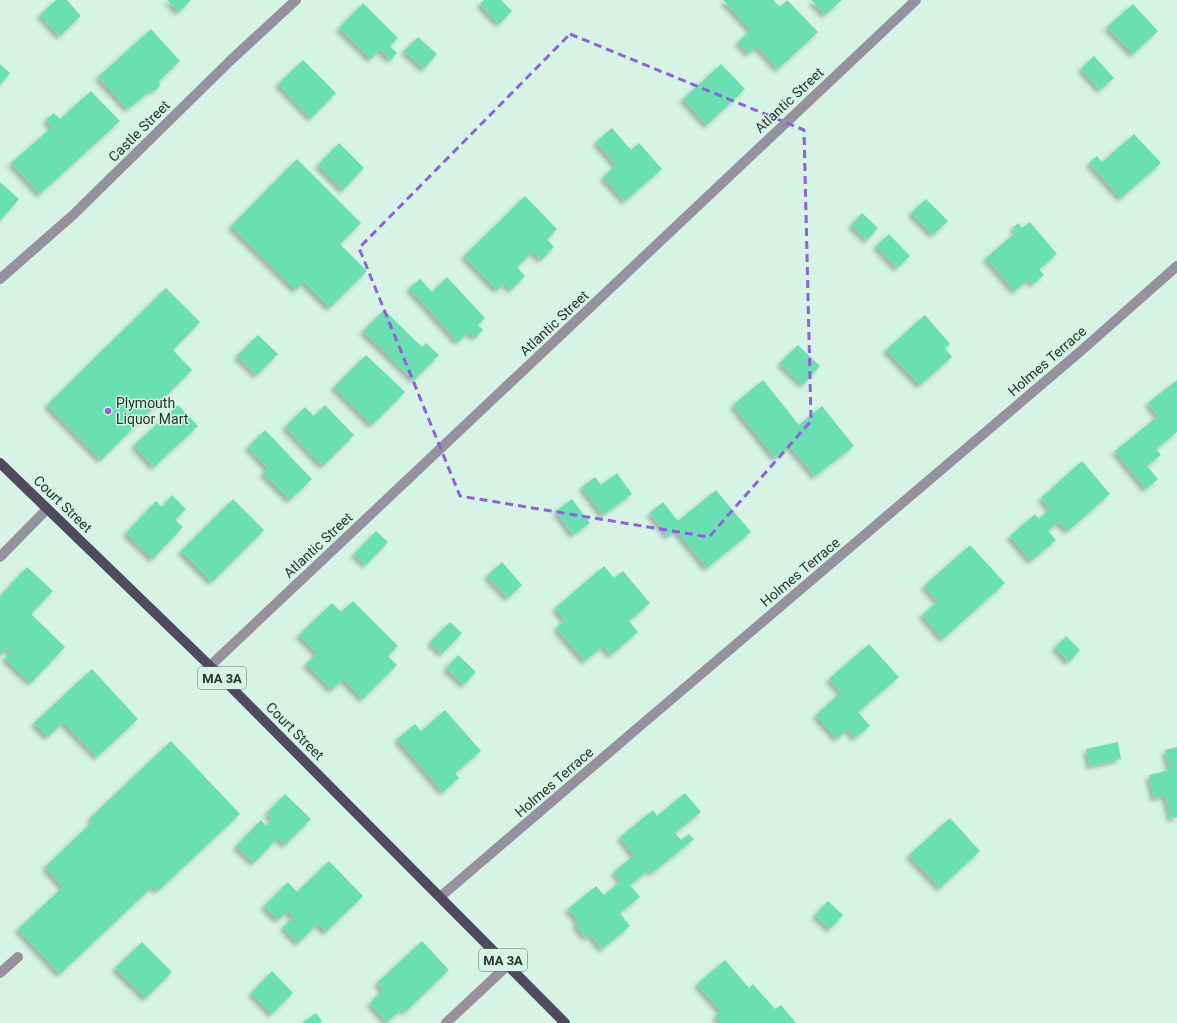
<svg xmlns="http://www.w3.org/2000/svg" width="1177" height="1023" viewBox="0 0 1177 1023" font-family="Roboto,sans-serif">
	<defs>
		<filter id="shadow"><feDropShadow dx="-3.5" dy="3.5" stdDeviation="2" flood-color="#0004"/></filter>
	</defs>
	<rect width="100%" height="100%" fill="#d5f4e6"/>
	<g fill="#6bdfb4" filter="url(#shadow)">
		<path d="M 56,0 L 67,0 L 81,16 L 60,36 L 40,15 Z"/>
		<path d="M 167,0 L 191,0 L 179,12 Z"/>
		<path d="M 484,0 L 501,0 L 512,11 L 499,24 L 480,4 Z"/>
		<path d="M 723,0 L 773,0 L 780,7 L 787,0 L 818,32 L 778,69 L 757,46 L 749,54 L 738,42 L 751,30 Z"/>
		<path d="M 811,0 L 842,0 L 825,15 Z"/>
		<path d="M 363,3 L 398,38 L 390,46 L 397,53 L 391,60 L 380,50 L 371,59 L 339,28 Z"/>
		<path d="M 1133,4 L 1158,31 L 1133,54 L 1107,27 Z"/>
		<path d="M 151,29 L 180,61 L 159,81 L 160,85 L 157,89 L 153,91 L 150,91 L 128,109 L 98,77 Z"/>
		<path d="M 418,37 L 437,54 L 424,69 L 404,51 Z"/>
		<path d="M 1094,56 L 1114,78 L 1100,90 L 1081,69 Z"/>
		<path d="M 303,60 L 336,93 L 311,118 L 278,84 Z"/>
		<path d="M 0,64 L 10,73 L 0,85 Z"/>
		<path d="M 721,64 L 745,89 L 707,125 L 683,99 Z"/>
		<path d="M 91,91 L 120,121 L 40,194 L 11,163 L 52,127 L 46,120 L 54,113 L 60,119 Z"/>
		<path d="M 612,128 L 631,150 L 639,143 L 662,169 L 625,201 L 603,177 L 616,165 L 596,142 Z"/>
		<path d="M 1134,134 L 1161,163 L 1121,198 L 1089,163 L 1097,156 L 1102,162 Z"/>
		<path d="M 339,143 L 364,168 L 343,190 L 318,165 Z"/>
		<path d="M 297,159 L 361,223 L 340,244 L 367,271 L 330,308 L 304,282 L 296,290 L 231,226 Z"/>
		<path d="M 0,182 L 19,199 L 0,221 Z"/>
		<path d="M 525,196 L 557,229 L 547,239 L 554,247 L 541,260 L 533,252 L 517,267 L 525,276 L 511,290 L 505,283 L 497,290 L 464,256 Z"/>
		<path d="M 926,199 L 948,221 L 933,235 L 911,213 Z"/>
		<path d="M 862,213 L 878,228 L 867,240 L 851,225 Z"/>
		<path d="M 1030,222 L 1057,254 L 1039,269 L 1044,275 L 1033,284 L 1029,279 L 1015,291 L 986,258 L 1016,232 L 1013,228 L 1018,223 L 1022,228 Z"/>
		<path d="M 889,234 L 910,256 L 897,268 L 876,246 Z"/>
		<path d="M 447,277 L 485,318 L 478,325 L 483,330 L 475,338 L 469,332 L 458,342 L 409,288 L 420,279 L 432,292 Z"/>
		<path d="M 166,288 L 200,322 L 173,350 L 192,370 L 101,460 L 47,405 Z"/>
		<path d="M 384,310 L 422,347 L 426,343 L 439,355 L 414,380 L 363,331 Z"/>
		<path d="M 925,315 L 950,344 L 945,348 L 952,357 L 920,385 L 886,350 Z"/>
		<path d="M 258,335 L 278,354 L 257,375 L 237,356 Z"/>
		<path d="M 798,345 L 820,366 L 803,385 L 780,363 Z"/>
		<path d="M 366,355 L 405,392 L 372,425 L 334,387 Z"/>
		<path d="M 763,380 L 799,425 L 822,406 L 854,446 L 815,476 L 790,446 L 775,458 L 733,405 Z"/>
		<path d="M 1177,380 L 1177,432 L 1156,449 L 1161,455 L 1147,466 L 1158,479 L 1146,489 L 1115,451 L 1158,416 L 1148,403 Z"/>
		<path d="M 178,405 L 198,426 L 154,467 L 134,445 Z"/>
		<path d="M 325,405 L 354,435 L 323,466 L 285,427 L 305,407 L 314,416 Z"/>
		<path d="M 265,430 L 312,479 L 290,500 L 263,473 L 268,468 L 248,447 Z"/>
		<path d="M 1082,461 L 1110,494 L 1068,531 L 1059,522 L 1048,531 L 1056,540 L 1031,561 L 1010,536 L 1035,514 L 1039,519 L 1050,509 L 1041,498 Z"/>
		<path d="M 617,473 L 632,494 L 603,515 L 582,487 L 595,477 L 601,485 Z"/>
		<path d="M 716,490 L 751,532 L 707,568 L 676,530 L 668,536 L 650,513 L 663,502 L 678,521 Z"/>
		<path d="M 172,495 L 186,509 L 175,520 L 183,527 L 153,559 L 126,533 L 156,501 L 162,507 Z"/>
		<path d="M 233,499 L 264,530 L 212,582 L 181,551 Z"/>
		<path d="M 572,499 L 590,523 L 573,535 L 556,511 Z"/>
		<path d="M 376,531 L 388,542 L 366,565 L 354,554 Z"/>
		<path d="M 970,545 L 1005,583 L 943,639 L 922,615 L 938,601 L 924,586 Z"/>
		<path d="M 502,562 L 522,585 L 508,598 L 487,576 Z"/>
		<path d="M 604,566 L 614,578 L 623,571 L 650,603 L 629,621 L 638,632 L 611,655 L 603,646 L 585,661 L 556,628 L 565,620 L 555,608 Z"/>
		<path d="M 27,567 L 53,591 L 31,614 L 65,647 L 31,683 L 5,658 L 11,652 L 7,648 L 0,655 L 0,596 Z"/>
		<path d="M 353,601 L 398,646 L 388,656 L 397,665 L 363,699 L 343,679 L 332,690 L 306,664 L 317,653 L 299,635 L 332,603 L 341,612 Z"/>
		<path d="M 450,622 L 462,633 L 442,654 L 430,642 Z"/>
		<path d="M 1066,636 L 1080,650 L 1069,662 L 1055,648 Z"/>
		<path d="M 869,644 L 899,677 L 858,712 L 870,726 L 855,738 L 848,729 L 837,739 L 816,715 L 841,692 L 829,679 Z"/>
		<path d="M 458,655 L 476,672 L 464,685 L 446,668 Z"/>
		<path d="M 92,669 L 138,719 L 97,757 L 63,722 L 48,737 L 34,723 Z"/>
		<path d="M 445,710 L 481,751 L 455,773 L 459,778 L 443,792 L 397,739 L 415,724 L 421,731 Z"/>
		<path d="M 171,741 L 240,814 L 158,891 L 153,886 L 60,974 L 18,929 L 63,887 L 45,867 L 93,821 L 90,818 Z"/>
		<path d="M 1118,742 L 1121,759 L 1090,766 L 1086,749 Z"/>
		<path d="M 1177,747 L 1177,817 L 1171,819 L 1165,795 L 1154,798 L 1149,775 L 1170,770 L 1165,750 Z"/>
		<path d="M 685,793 L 701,812 L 675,833 L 681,840 L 689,834 L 694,839 L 652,873 L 649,870 L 630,885 L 640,897 L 620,913 L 630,926 L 602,949 L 590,934 L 586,938 L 575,924 L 579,922 L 568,909 L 596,886 L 604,895 L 621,881 L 614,872 L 634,855 L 620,837 L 653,810 L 657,816 Z"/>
		<path d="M 285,794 L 311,819 L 285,845 L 278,838 L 254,863 L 236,846 L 261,820 L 266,826 L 272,819 L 267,813 Z"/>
		<path d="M 950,818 L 980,851 L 940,888 L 909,855 Z"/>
		<path d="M 329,861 L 363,896 L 326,932 L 318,924 L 298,943 L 283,927 L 293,917 L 288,911 L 278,920 L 264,906 L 288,882 L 297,892 Z"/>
		<path d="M 828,901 L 843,915 L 830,929 L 815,915 Z"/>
		<path d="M 422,941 L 449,970 L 405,1012 L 402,1009 L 387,1022 L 370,1003 L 383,990 L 377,983 Z"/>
		<path d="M 142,942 L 172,972 L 146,998 L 115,968 Z"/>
		<path d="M 725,960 L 749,988 L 753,984 L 775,1009 L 781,1005 L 796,1023 L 721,1023 L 715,1016 L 721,1011 L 697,984 Z"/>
		<path d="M 272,971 L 293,993 L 272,1014 L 251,993 Z"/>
		<path d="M 316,1013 L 322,1021 L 320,1023 L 302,1023 Z"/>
	</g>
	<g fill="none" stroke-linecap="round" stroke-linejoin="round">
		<g stroke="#95929d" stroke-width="10">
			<path d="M 0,279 L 73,215 L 232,59 L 296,0"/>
			<path d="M 0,557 L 47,509"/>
			<path d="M 210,666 L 916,0"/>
			<path d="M 440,897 L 640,726 L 1082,350 L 1177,266"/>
			<path d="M 0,973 L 18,957"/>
			<path d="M 446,1023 L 508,965"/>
		</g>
		<path stroke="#504a5d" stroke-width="10" d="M 0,463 L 210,666 L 565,1023"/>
	</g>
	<path fill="none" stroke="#8f61da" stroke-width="3" stroke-dasharray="8 5" stroke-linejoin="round" d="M 570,34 L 804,130 L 811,421 L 709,537 L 460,496 L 359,248 Z"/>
	<circle fill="#8f61da" stroke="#d5f4e6" stroke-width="1.5" cx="108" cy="411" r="4"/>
	<g text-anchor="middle" stroke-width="3" stroke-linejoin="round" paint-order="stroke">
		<g fill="#d5f4e6" stroke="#5a6c64" stroke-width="1">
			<rect x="198" y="667" width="48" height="22" rx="3"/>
			<rect x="479" y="949" width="48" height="22" rx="3"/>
		</g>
		<g font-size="13" font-weight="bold" fill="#26322d">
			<text x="222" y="683">MA 3A</text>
			<text x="503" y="965">MA 3A</text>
		</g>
		<g font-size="14" fill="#26322d" stroke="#d5f4e6">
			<text transform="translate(789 100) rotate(-43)" y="5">Atlantic Street</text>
			<text transform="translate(139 131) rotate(-45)" y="5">Castle Street</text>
			<text transform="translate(554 323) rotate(-43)" y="5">Atlantic Street</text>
			<text transform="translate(1047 361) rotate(-41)" y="5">Holmes Terrace</text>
			<text transform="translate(63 504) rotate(44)" y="5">Court Street</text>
			<text transform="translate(318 545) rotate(-43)" y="5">Atlantic Street</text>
			<text transform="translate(800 572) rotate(-40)" y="5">Holmes Terrace</text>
			<text transform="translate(295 731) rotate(45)" y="5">Court Street</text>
			<text transform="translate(554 782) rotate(-41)" y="5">Holmes Terrace</text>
		</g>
		<g font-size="14" fill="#26322d" stroke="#d5f4e6" text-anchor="start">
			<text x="116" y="408">Plymouth<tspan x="116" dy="16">Liquor Mart</tspan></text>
		</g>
	</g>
</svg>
